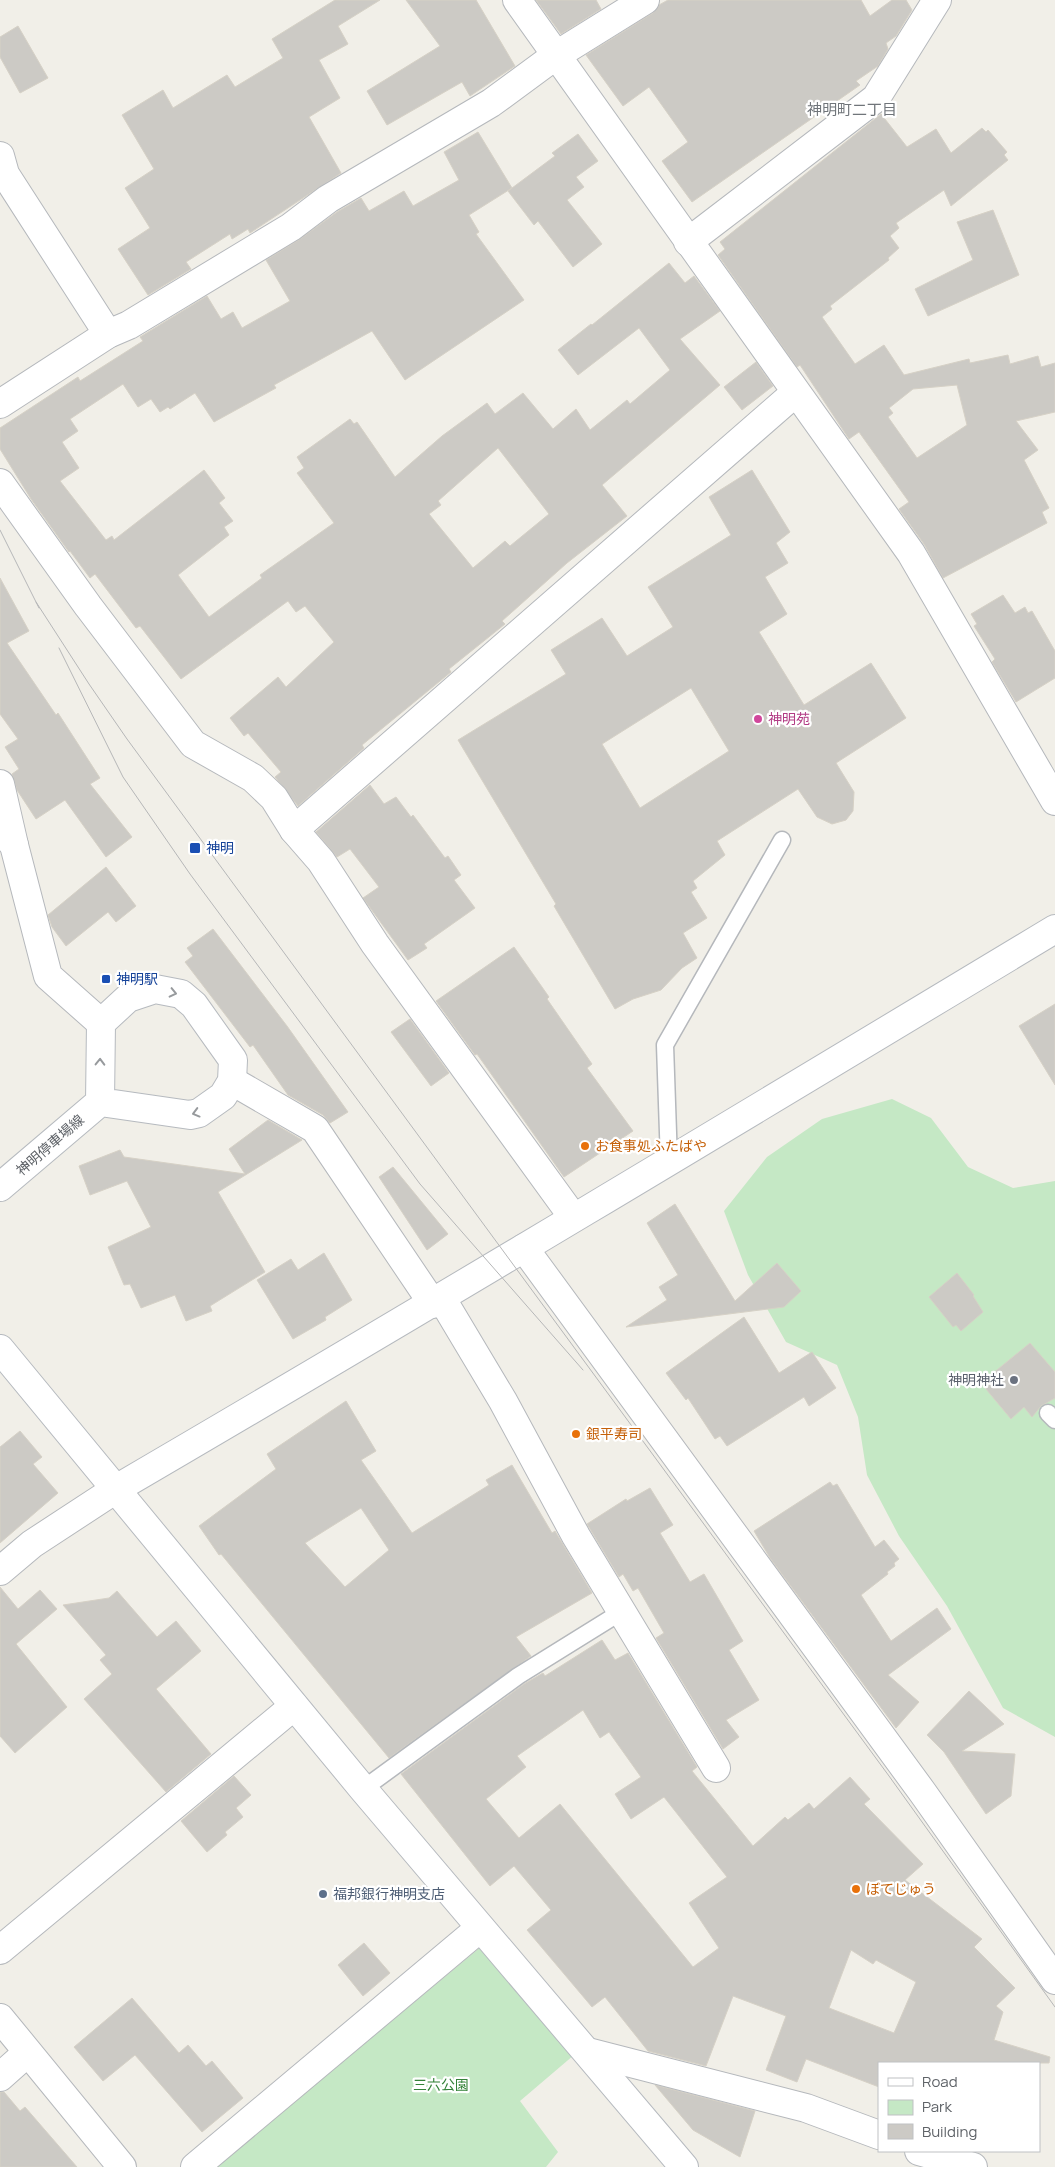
<svg xmlns="http://www.w3.org/2000/svg" width="1055" height="2167" viewBox="0 0 1055 2167" font-family="Manrope,'Noto Sans JP',sans-serif">
	<rect width="100%" height="100%" fill="#f1efe8"/>
	<g fill="#c5e8c5">
		<path d="M 892,1099 L 931,1118 L 968,1167 L 1013,1188 L 1055,1181 L 1055,1737 L 1003,1708 L 947,1606 L 899,1536 L 867,1475 L 858,1417 L 837,1365 L 786,1342 L 748,1275 L 724,1211 L 767,1157 L 822,1119 Z"/>
		<path d="M 483,1945 L 574,2055 L 520,2101 L 558,2152 L 546,2167 L 216,2167 Z"/>
	</g>
	<g fill="#cccac5" stroke="#d6d1c6" fill-rule="evenodd">
		<path d="M 335,0 L 380,0 L 338,26 L 348,44 L 319,60 L 340,98 L 309,117 L 341,173 L 250,233 L 248,229 L 232,239 L 230,234 L 186,262 L 191,269 L 148,295 L 118,249 L 150,228 L 125,188 L 154,169 L 122,115 L 163,90 L 173,108 L 227,75 L 235,87 L 283,58 L 272,39 Z"/>
		<path d="M 406,0 L 476,0 L 515,66 L 470,96 L 462,82 L 387,125 L 367,91 L 440,46 Z"/>
		<path d="M 536,0 L 596,0 L 601,9 L 561,34 Z"/>
		<path d="M 668,0 L 861,0 L 870,16 L 892,0 L 906,0 L 912,10 L 896,36 L 886,43 L 888,49 L 878,66 L 856,81 L 860,85 L 692,202 L 662,161 L 688,142 L 649,87 L 623,106 L 586,55 L 653,13 L 659,5 Z"/>
		<path d="M 18,26 L 48,78 L 20,93 L 0,57 L 0,37 Z"/>
		<path d="M 881,114 L 907,147 L 936,129 L 951,153 L 982,128 L 986,132 L 988,130 L 1007,152 L 1004,155 L 1008,160 L 951,206 L 944,190 L 896,223 L 899,228 L 890,236 L 899,248 L 888,258 L 889,260 L 830,306 L 832,309 L 822,317 L 855,364 L 884,345 L 904,375 L 969,359 L 970,363 L 1008,355 L 1010,364 L 1038,356 L 1041,367 L 1055,363 L 1055,412 L 1016,421 L 1038,450 L 1024,460 L 1049,508 L 1042,512 L 1047,523 L 943,578 L 924,544 L 899,509 L 909,502 L 859,432 L 849,439 L 800,365 L 797,367 L 718,255 L 725,249 L 720,242 ZM 957,385 L 967,425 L 917,458 L 888,417 L 893,413 L 889,408 L 913,389 Z"/>
		<path d="M 478,132 L 512,188 L 469,215 L 479,232 L 476,234 L 524,300 L 405,380 L 372,331 L 274,385 L 276,388 L 214,422 L 195,393 L 170,409 L 168,407 L 160,412 L 151,399 L 138,407 L 123,384 L 70,419 L 78,431 L 62,442 L 79,468 L 60,481 L 106,540 L 112,536 L 114,540 L 204,470 L 225,498 L 219,503 L 233,521 L 224,527 L 229,535 L 178,575 L 209,617 L 262,578 L 260,575 L 334,523 L 297,473 L 304,468 L 297,457 L 350,419 L 354,424 L 357,422 L 395,477 L 442,436 L 487,403 L 495,414 L 523,393 L 553,429 L 576,409 L 590,430 L 627,400 L 630,404 L 670,370 L 639,328 L 578,375 L 558,350 L 591,324 L 592,325 L 669,263 L 685,283 L 694,276 L 720,311 L 680,339 L 720,385 L 602,485 L 627,516 L 567,563 L 502,621 L 505,624 L 449,669 L 451,672 L 362,745 L 364,748 L 298,806 L 275,777 L 281,772 L 248,733 L 244,736 L 230,718 L 278,677 L 286,687 L 334,642 L 305,606 L 296,612 L 288,601 L 181,679 L 140,626 L 136,628 L 95,574 L 90,578 L 70,551 L 69,552 L 31,499 L 0,449 L 0,428 L 78,377 L 80,381 L 143,341 L 140,337 L 207,296 L 221,319 L 233,312 L 242,328 L 290,301 L 266,260 L 300,239 L 337,212 L 361,198 L 369,211 L 404,191 L 413,206 L 459,180 L 444,152 ZM 498,448 L 549,514 L 510,546 L 505,541 L 473,568 L 429,514 L 441,505 L 438,501 Z"/>
		<path d="M 578,134 L 598,161 L 576,177 L 584,187 L 567,200 L 602,244 L 573,267 L 538,221 L 534,225 L 508,191 L 555,156 L 552,153 Z"/>
		<path d="M 993,210 L 1019,275 L 928,316 L 915,289 L 973,260 L 957,222 Z"/>
		<path d="M 756,362 L 773,386 L 742,410 L 724,387 Z"/>
		<path d="M 752,470 L 790,532 L 776,543 L 788,563 L 765,577 L 787,614 L 759,632 L 804,705 L 871,663 L 906,718 L 836,763 L 854,792 L 853,811 L 846,820 L 832,824 L 817,817 L 798,789 L 717,841 L 725,855 L 693,881 L 697,888 L 691,892 L 707,918 L 683,933 L 697,958 L 682,968 L 661,990 L 633,999 L 615,1009 L 554,906 L 556,904 L 458,740 L 566,674 L 551,650 L 602,618 L 627,656 L 673,627 L 648,587 L 731,535 L 709,497 ZM 691,688 L 729,751 L 640,808 L 602,744 Z"/>
		<path d="M 0,578 L 29,631 L 7,643 L 56,715 L 58,713 L 100,778 L 90,784 L 132,837 L 106,857 L 65,800 L 36,819 L 17,790 L 12,774 L 19,769 L 5,747 L 18,739 L 0,714 Z"/>
		<path d="M 1003,595 L 1015,613 L 1025,607 L 1028,613 L 1032,611 L 1055,651 L 1055,678 L 1016,702 L 992,662 L 995,659 L 974,626 L 977,624 L 971,614 Z"/>
		<path d="M 370,785 L 384,804 L 396,797 L 411,817 L 413,815 L 445,858 L 448,856 L 461,875 L 454,880 L 475,908 L 424,944 L 427,948 L 408,960 L 363,898 L 379,887 L 350,849 L 337,857 L 316,832 Z"/>
		<path d="M 106,867 L 136,906 L 116,922 L 108,912 L 66,946 L 52,927 L 48,915 Z"/>
		<path d="M 213,929 L 287,1026 L 348,1112 L 330,1123 L 323,1115 L 288,1095 L 253,1045 L 250,1047 L 185,962 L 193,956 L 187,948 Z"/>
		<path d="M 514,947 L 549,997 L 547,999 L 592,1064 L 587,1068 L 633,1131 L 564,1177 L 477,1054 L 475,1055 L 436,1001 Z"/>
		<path d="M 1055,1004 L 1055,1085 L 1019,1026 Z"/>
		<path d="M 410,1019 L 449,1073 L 431,1086 L 391,1032 Z"/>
		<path d="M 268,1120 L 302,1140 L 218,1192 L 265,1272 L 210,1306 L 212,1311 L 186,1321 L 175,1295 L 141,1308 L 130,1284 L 124,1285 L 108,1247 L 151,1227 L 127,1181 L 90,1195 L 79,1166 L 120,1150 L 124,1157 L 245,1174 L 229,1149 Z"/>
		<path d="M 393,1167 L 448,1234 L 427,1250 L 379,1177 Z"/>
		<path d="M 675,1204 L 735,1301 L 777,1263 L 801,1291 L 784,1307 L 626,1327 L 667,1300 L 659,1287 L 678,1275 L 647,1223 Z"/>
		<path d="M 324,1253 L 352,1300 L 325,1317 L 326,1320 L 293,1339 L 257,1280 L 291,1259 L 298,1270 Z"/>
		<path d="M 957,1273 L 974,1295 L 973,1296 L 983,1312 L 961,1331 L 956,1325 L 953,1327 L 929,1297 Z"/>
		<path d="M 744,1317 L 779,1373 L 812,1352 L 836,1388 L 809,1406 L 804,1397 L 727,1446 L 720,1436 L 715,1439 L 688,1398 L 686,1400 L 666,1373 Z"/>
		<path d="M 1030,1343 L 1055,1372 L 1055,1398 L 1041,1406 L 1032,1417 L 1024,1407 L 1011,1419 L 981,1383 Z"/>
		<path d="M 346,1401 L 376,1451 L 361,1460 L 412,1533 L 489,1485 L 486,1480 L 512,1465 L 552,1533 L 555,1531 L 592,1593 L 516,1637 L 531,1656 L 389,1758 L 221,1554 L 219,1555 L 199,1526 L 276,1469 L 267,1454 ZM 361,1508 L 389,1550 L 345,1587 L 305,1543 Z"/>
		<path d="M 20,1431 L 42,1457 L 33,1464 L 58,1493 L 0,1543 L 0,1447 Z"/>
		<path d="M 830,1482 L 833,1486 L 837,1484 L 875,1547 L 884,1540 L 899,1559 L 894,1563 L 895,1566 L 887,1572 L 888,1574 L 861,1595 L 891,1641 L 937,1608 L 951,1629 L 888,1675 L 919,1702 L 896,1728 L 770,1558 L 754,1531 Z"/>
		<path d="M 650,1488 L 673,1525 L 660,1533 L 690,1582 L 704,1574 L 743,1641 L 729,1650 L 759,1700 L 726,1720 L 739,1737 L 723,1749 L 656,1638 L 664,1633 L 638,1588 L 633,1591 L 623,1574 L 619,1577 L 587,1524 L 626,1499 L 627,1501 Z"/>
		<path d="M 0,1587 L 18,1609 L 40,1590 L 57,1609 L 16,1644 L 67,1707 L 15,1753 L 0,1736 Z"/>
		<path d="M 117,1591 L 157,1637 L 176,1621 L 201,1651 L 156,1689 L 211,1754 L 166,1792 L 84,1699 L 112,1674 L 100,1660 L 106,1655 L 63,1605 L 109,1598 Z"/>
		<path d="M 602,1640 L 615,1660 L 628,1653 L 697,1767 L 692,1771 L 753,1846 L 785,1817 L 788,1820 L 809,1803 L 814,1809 L 850,1777 L 870,1799 L 864,1804 L 923,1864 L 905,1880 L 982,1939 L 974,1947 L 1015,1988 L 996,2006 L 1003,2012 L 994,2040 L 1050,2057 L 1049,2063 L 879,2063 L 879,2087 L 806,2059 L 797,2082 L 766,2070 L 786,2016 L 733,1996 L 706,2066 L 648,2051 L 605,1997 L 592,2007 L 527,1930 L 551,1910 L 514,1866 L 490,1886 L 401,1774 L 524,1684 L 543,1673 L 545,1676 ZM 583,1710 L 600,1738 L 609,1732 L 641,1777 L 615,1794 L 631,1819 L 664,1797 L 727,1877 L 689,1903 L 719,1948 L 693,1967 L 560,1804 L 519,1838 L 486,1799 L 526,1767 L 517,1756 ZM 851,1950 L 873,1964 L 876,1960 L 916,1982 L 894,2033 L 829,2008 Z"/>
		<path d="M 969,1691 L 1004,1724 L 962,1751 L 1015,1754 L 1011,1796 L 986,1814 L 944,1752 L 927,1735 Z"/>
		<path d="M 234,1776 L 251,1795 L 236,1808 L 243,1817 L 225,1832 L 227,1835 L 207,1852 L 181,1821 Z"/>
		<path d="M 364,1943 L 390,1973 L 363,1996 L 338,1965 Z"/>
		<path d="M 132,1998 L 179,2053 L 188,2045 L 206,2066 L 212,2061 L 243,2098 L 202,2132 L 135,2055 L 103,2081 L 74,2047 Z"/>
		<path d="M 655,2085 L 755,2111 L 740,2157 L 693,2130 Z"/>
		<path d="M 0,2092 L 4,2092 L 20,2111 L 25,2107 L 77,2167 L 0,2167 Z"/>
	</g>
	<g fill="none" stroke-linecap="round" stroke-linejoin="round">
		<defs>
			<g id="lane">
				<path d="M 669,1162 L 665,1045 L 782,840"/>
				<path d="M 1048,1413 L 1055,1420"/>
				<path d="M 363,1789 L 518,1676 L 621,1612"/>
			</g>
			<g id="street">
				<path d="M 517,0 L 911,553 L 1055,801"/>
				<path d="M 0,156 L 5,174 L 108,334"/>
				<path d="M 688,242 L 876,98 L 937,0"/>
				<path d="M 0,404 L 108,334 L 129,325 L 291,227 L 328,199 L 491,103 L 555,56 L 645,0"/>
				<path d="M 0,483 L 88,606 L 193,744 L 253,778 L 274,798 L 294,830 L 321,861 L 375,944 L 573,1217"/>
				<path d="M 0,784 L 14,845"/>
				<path d="M 0,829 L 14,845 L 48,976 L 101,1023"/>
				<path d="M 294,830 L 795,393"/>
				<path d="M 232,1081 L 315,1129 L 433,1304"/>
				<path d="M 524,1248 L 923,1793 L 1055,1980"/>
				<path d="M 442,1299 L 503,1401 L 576,1536 L 716,1768"/>
				<path d="M 0,1571 L 32,1544 L 116,1489"/>
				<path d="M 0,1950 L 294,1706"/>
				<path d="M 0,2018 L 122,2167"/>
				<path d="M 588,2052 L 806,2108 L 879,2135"/>
				<path d="M 0,2077 L 27,2053"/>
				<path d="M 919,2151 L 973,2167"/>
				<path d="M 195,2167 L 480,1928"/>
			</g>
			<g id="secondary">
				<path d="M 0,1187 L 100,1102 L 190,1115 L 199,1113 L 223,1096 L 232,1081 L 233,1060 L 194,1005 L 181,994 L 155,989 L 128,998 L 101,1023 L 100,1102"/>
				<path d="M 0,1349 L 363,1789 L 684,2167"/>
				<path d="M 116,1489 C 431,1305 743,1117 1055,929"/>
			</g>
		</defs>
		<use href="#lane" stroke="#b5b8bc" stroke-width="19"/>
		<use href="#street" stroke="#b5b8bc" stroke-width="30"/>
		<use href="#secondary" stroke="#b6babf" stroke-width="30"/>
		<use href="#lane" stroke="#fff" stroke-width="16"/>
		<use href="#street" stroke="#fff" stroke-width="28"/>
		<use href="#secondary" stroke="#fff" stroke-width="28"/>
		<g stroke="#b6b7b8" stroke-width="1">
			<path d="M 0,530 L 39,608"/>
			<path d="M 36,602 L 89,684 L 127,739 L 889,1776 L 1055,2007"/>
			<path d="M 59,648 L 123,777 L 190,874 L 420,1184 L 583,1370"/>
		</g>
	</g>
	<defs><path id="oneway-chevron" d="M-2-3.5L2.5 0L-2 3.5" fill="none" stroke-width="1.6" stroke-linecap="round" stroke-linejoin="round" transform="scale(1.25)"/></defs>
	<g stroke="#979a9d">
		<use href="#oneway-chevron" transform="translate(173 993) rotate(13)"/>
		<use href="#oneway-chevron" transform="translate(100 1062) rotate(-89)"/>
		<use href="#oneway-chevron" transform="translate(196 1113) rotate(165)"/>
	</g>
	<circle fill="#d1479c" stroke="#fff" stroke-width="2" cx="758" cy="719" r="5"/>
	<g fill="#1a4fb4" stroke="#fff" stroke-width="2">
		<rect x="189" y="842" width="12" height="12" rx="2.5"/>
		<rect x="101" y="974" width="10" height="10" rx="2.5"/>
	</g>
	<g fill="#e8710a" stroke="#fff" stroke-width="2">
		<circle cx="585" cy="1146" r="5"/>
		<circle cx="576" cy="1434" r="5"/>
		<circle cx="856" cy="1889" r="5"/>
	</g>
	<circle fill="#6b7280" stroke="#fff" stroke-width="2" cx="1014" cy="1380" r="5"/>
	<circle fill="#5c6f8a" stroke="#fff" stroke-width="2" cx="323" cy="1894" r="5"/>
	<g text-anchor="middle" stroke-width="4.5" stroke-linejoin="round" paint-order="stroke">
		<g font-size="14" fill="#b23c85" stroke="#fff" text-anchor="start">
			<text x="768" y="724">神明苑</text>
		</g>
		<g font-size="14" fill="#164399" stroke="#fff" text-anchor="start">
			<text x="206" y="853">神明</text>
			<text x="116" y="984">神明駅</text>
		</g>
		<g font-size="14" fill="#5f6368" stroke="#fff">
			<text transform="translate(50 1145) rotate(-41)" y="5">神明停車場線</text>
		</g>
		<g font-size="14" fill="#c56008" stroke="#fff" text-anchor="start">
			<text x="595" y="1151">お食事処ふたばや</text>
			<text x="586" y="1439">銀平寿司</text>
			<text x="866" y="1894">ぼてじゅう</text>
		</g>
		<g font-size="14" fill="#5b616d" stroke="#fff" text-anchor="end">
			<text x="1004" y="1385">神明神社</text>
		</g>
		<g font-size="14" fill="#4e5e75" stroke="#fff" text-anchor="start">
			<text x="333" y="1899">福邦銀行神明支店</text>
		</g>
		<g font-size="14" fill="#348238" stroke="#fff">
			<text x="441" y="2090">三六公園</text>
		</g>
		<g font-size="15" fill="#70757a" stroke="#fff">
			<text x="852" y="115">神明町二丁目</text>
		</g>
	</g>
	<rect x="878" y="2062" width="162" height="90" fill="#ffffff" stroke="#bfc1c3"/>
	<rect x="888" y="2078" width="25" height="8" fill="#ffffff" stroke="#bfc1c3"/>
	<text x="922" y="2087" font-size="15" fill="#5f6368">Road</text>
	<rect x="888" y="2100" width="25" height="15" fill="#c5e8c5" stroke="#bfc1c3"/>
	<text x="922" y="2112" font-size="15" fill="#5f6368">Park</text>
	<rect x="888" y="2124" width="25" height="15" fill="#cccac5" stroke="#bfc1c3"/>
	<text x="922" y="2137" font-size="15" fill="#5f6368">Building</text>
</svg>
